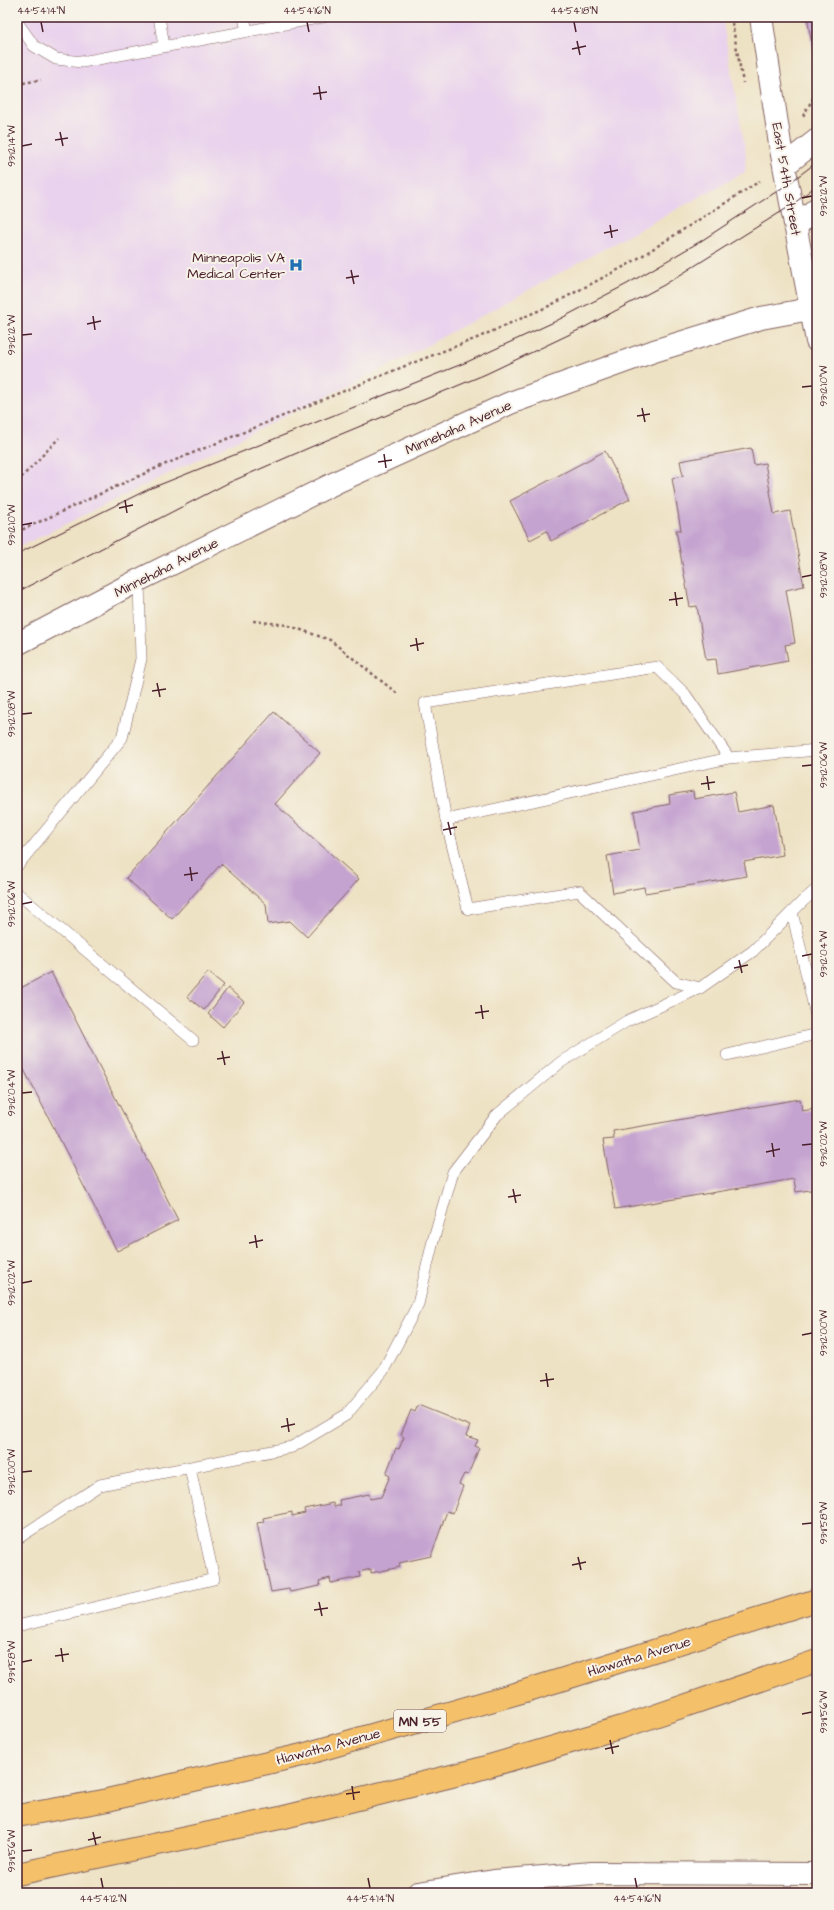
<svg xmlns="http://www.w3.org/2000/svg" width="834" height="1910" viewBox="0 0 834 1910" font-family="'Architects Daughter',sans-serif">
	<rect width="100%" height="100%" fill="#f7f3e8"/>
	<filter id="ink" filterUnits="userSpaceOnUse"><feTurbulence type="fractalNoise" baseFrequency=".025" numOctaves="2"/><feDisplacementMap in="SourceGraphic" scale="8" xChannelSelector="R" yChannelSelector="G"/><feConvolveMatrix kernelMatrix="1 2 1 2 8 2 1 2 1" color-interpolation-filters="sRGB"/></filter>
	<filter id="wash" filterUnits="userSpaceOnUse"><feTurbulence type="fractalNoise" baseFrequency=".012" numOctaves="4" result="noise"/><feDisplacementMap in="SourceGraphic" scale="16" xChannelSelector="R" yChannelSelector="G"/><feGaussianBlur stdDeviation="0.9" result="paint"/><feColorMatrix in="noise" values="0 0 0 0 0 0 0 0 0 0 0 0 0 0 0 0 0 1.4 0 .05"/><feComposite in="paint" operator="in"/></filter>
	<g filter="url(#wash)">
		<rect width="100%" height="100%" fill="#eee2c4"/>
		<path fill="#e9d2ed" d="M 17,17 L 722,17 L 746,155 L 745,172 L 404,358 L 17,548 Z"/>
		<g id="blocks">
			<g fill="#c5a3d0">
				<path d="M 807,17 L 817,17 L 817,67 L 816,67 Z"/>
				<path d="M 751,448 L 754,465 L 765,463 L 774,514 L 790,511 L 804,586 L 786,590 L 795,643 L 785,645 L 788,661 L 718,674 L 716,659 L 706,660 L 697,606 L 690,607 L 676,530 L 681,530 L 672,478 L 683,476 L 680,461 Z"/>
				<path d="M 605,451 L 630,499 L 551,541 L 547,531 L 530,540 L 510,501 Z"/>
				<path d="M 274,712 L 320,753 L 275,804 L 359,879 L 307,937 L 290,921 L 268,924 L 266,904 L 221,864 L 172,919 L 126,878 Z"/>
				<path d="M 693,791 L 694,799 L 734,792 L 738,812 L 774,805 L 783,855 L 744,862 L 747,876 L 645,893 L 644,887 L 613,893 L 607,856 L 640,850 L 634,811 L 670,804 L 669,795 Z"/>
				<path d="M 51,972 L 178,1220 L 117,1251 L 17,1056 L 17,990 Z"/>
				<path d="M 208,972 L 224,985 L 204,1010 L 187,997 Z"/>
				<path d="M 228,988 L 244,1002 L 223,1027 L 208,1014 Z"/>
				<path d="M 800,1099 L 802,1111 L 814,1109 L 817,1125 L 817,1189 L 796,1192 L 794,1179 L 615,1209 L 603,1140 L 614,1139 L 613,1131 Z"/>
				<path d="M 418,1405 L 470,1426 L 466,1436 L 478,1440 L 475,1446 L 479,1448 L 468,1475 L 464,1474 L 459,1484 L 463,1486 L 453,1513 L 447,1511 L 431,1556 L 399,1563 L 400,1567 L 371,1573 L 371,1569 L 359,1572 L 360,1577 L 331,1583 L 330,1578 L 319,1581 L 320,1586 L 290,1592 L 289,1589 L 271,1592 L 257,1523 L 264,1522 L 263,1518 L 292,1512 L 292,1516 L 305,1513 L 304,1509 L 333,1503 L 334,1507 L 341,1505 L 339,1500 L 369,1494 L 370,1499 L 381,1497 L 390,1476 L 386,1474 L 396,1448 L 399,1449 L 404,1437 L 401,1435 L 411,1410 L 415,1412 Z"/>
			</g>
		</g>
	</g>
	<g filter="url(#ink)">
		<use href="#blocks" fill-opacity="0" stroke="#836361" stroke-width="1"/>
		<g fill="none" stroke-linecap="round" stroke-linejoin="round">
			<defs>
				<g id="service">
					<path d="M 159,17 L 164,46"/>
					<path d="M 244,17 L 247,31"/>
					<path d="M 17,22 L 34,46 L 56,59 L 82,62 L 323,17"/>
					<path d="M 729,758 L 685,694 L 657,667 L 425,703 L 446,820 L 729,758 L 817,750"/>
					<path d="M 446,820 L 468,909 L 579,891 L 676,982 L 700,988 L 753,951 L 803,901 L 817,889"/>
					<path d="M 17,866 L 122,738 L 141,659 L 139,580"/>
					<path d="M 17,893 L 193,1040"/>
					<path d="M 792,912 L 817,1020"/>
					<path d="M 727,1055 L 817,1034"/>
					<path d="M 17,1539 L 100,1485 L 292,1447 L 346,1415 L 383,1371 L 418,1304 L 433,1241 L 453,1172 L 497,1115 L 561,1062 L 627,1021 L 700,988"/>
					<path d="M 17,1626 L 214,1579 L 190,1468"/>
				</g>
				<path id="minor" d="M 418,1893 L 494,1881 L 592,1873 L 817,1874"/>
				<g id="tertiary">
					<path d="M 761,17 L 780,144 L 817,341"/>
					<path d="M 785,165 L 817,140"/>
					<path d="M 796,226 L 817,208"/>
					<path d="M 17,644 L 139,580 L 341,480 L 510,403 L 654,351 L 761,318 L 810,309"/>
				</g>
				<g id="trunk">
					<path d="M 17,1816 L 103,1801 L 302,1755 L 525,1691 L 817,1600"/>
					<path d="M 17,1874 L 280,1818 L 472,1771 L 622,1727 L 817,1661"/>
				</g>
			</defs>
			<use href="#service" stroke="#836361" stroke-width="12"/>
			<use href="#minor" stroke="#836361" stroke-width="24"/>
			<use href="#tertiary" stroke="#836361" stroke-width="24"/>
			<use href="#trunk" stroke="#836361" stroke-width="24"/>
			<g stroke="#836361" stroke-width="2.5" stroke-dasharray="3 3" stroke-linecap="butt">
				<path d="M 731,17 L 743,83"/>
				<path d="M 17,84 L 41,80"/>
				<path d="M 803,116 L 815,95 L 817,106"/>
				<path d="M 17,482 L 59,438"/>
				<path d="M 17,532 L 161,466 L 405,366 L 477,338 L 549,306 L 629,264 L 760,181"/>
				<path d="M 253,621 L 287,625 L 330,640 L 399,695"/>
			</g>
			<use href="#service" stroke="#fff" stroke-width="11"/>
			<use href="#minor" stroke="#fff" stroke-width="22"/>
			<use href="#tertiary" stroke="#fff" stroke-width="22"/>
			<use href="#trunk" stroke="#f4c16b" stroke-width="22"/>
			<g stroke="#4a1f2b" stroke-width="1">
				<path d="M 17,554 L 149,489 L 467,362 L 554,322 L 627,284 L 701,241 L 788,184 L 817,162"/>
				<path d="M 17,592 L 228,483 L 327,440 L 486,374 L 585,327 L 664,285 L 792,205 L 817,185"/>
			</g>
		</g>
	</g>
	<path fill="none" stroke="#4a1f2b" stroke-width="1.5" d="M 41,22 L 43,32M 307,22 L 309,32M 574,22 L 576,32M 577,41 L 580,55M 572,49 L 586,46M 319,86 L 321,100M 313,94 L 327,92M 60,132 L 63,146M 55,140 L 68,138M 22,146 L 32,144M 802,198 L 812,196M 610,225 L 612,238M 604,233 L 618,230M 351,270 L 354,284M 346,278 L 359,276M 93,316 L 95,330M 87,324 L 101,321M 22,335 L 32,334M 802,387 L 812,386M 642,408 L 645,422M 637,416 L 650,414M 384,454 L 386,468M 378,462 L 392,460M 125,500 L 127,513M 119,508 L 133,505M 22,525 L 32,523M 802,577 L 812,575M 675,592 L 677,606M 669,600 L 683,598M 416,638 L 418,651M 410,646 L 424,643M 157,683 L 160,697M 152,691 L 166,689M 22,714 L 32,713M 802,766 L 812,765M 707,776 L 709,790M 701,784 L 715,782M 448,822 L 451,835M 443,830 L 457,827M 190,867 L 192,881M 184,875 L 198,873M 22,904 L 32,902M 802,956 L 812,954M 739,960 L 742,973M 734,968 L 748,965M 481,1005 L 483,1019M 475,1013 L 489,1011M 222,1051 L 225,1065M 217,1059 L 230,1057M 22,1093 L 32,1092M 772,1143 L 774,1157M 802,1145 L 812,1144M 766,1152 L 780,1149M 513,1189 L 516,1203M 508,1197 L 521,1195M 255,1235 L 257,1248M 249,1243 L 263,1240M 22,1283 L 32,1281M 802,1335 L 812,1333M 546,1373 L 548,1387M 540,1381 L 554,1379M 287,1418 L 289,1432M 281,1427 L 295,1424M 22,1472 L 32,1471M 802,1524 L 812,1523M 578,1557 L 581,1570M 572,1565 L 586,1562M 319,1602 L 322,1616M 314,1610 L 328,1608M 61,1648 L 63,1662M 55,1656 L 69,1654M 22,1662 L 32,1660M 802,1714 L 812,1712M 610,1740 L 613,1754M 605,1749 L 619,1746M 352,1786 L 354,1800M 346,1794 L 360,1792M 93,1832 L 96,1845M 88,1840 L 101,1837M 22,1851 L 32,1850M 101,1878 L 103,1888M 368,1878 L 370,1888M 635,1878 L 637,1888"/>
	<defs>
		<symbol id="hospital-bare" viewBox="-9 -9 18 18"><path d="M-5-5h3v3.5h4V-5h3V5h-3V1.5h-4V5h-3Z" fill="#1f6fb2" stroke="#f7f3e8" stroke-width="2.5" paint-order="stroke"/></symbol>
	</defs>
	<g fill-rule="evenodd">
		<use href="#hospital-bare" x="286" y="255" width="20" height="20"/>
	</g>
	<g text-anchor="middle" stroke-width="4" stroke-linejoin="round" paint-order="stroke">
		<rect fill="#f7f3e8" stroke="#7e5f64" stroke-width="1" x="394" y="1710" width="52" height="22" rx="3"/>
		<g font-size="13" font-weight="bold" fill="#4a1f2b">
			<text x="420" y="1726">MN 55</text>
		</g>
		<g font-size="14" fill="#4a1f2b" stroke="#f7f3e8">
			<text transform="translate(787 179) rotate(80)" y="5">East 54th Street</text>
			<text transform="translate(458 427) rotate(-24)" y="5">Minnehaha Avenue</text>
			<text transform="translate(166 567) rotate(-27)" y="5">Minnehaha Avenue</text>
			<text transform="translate(639 1656) rotate(-17)" y="5">Hiawatha Avenue</text>
			<text transform="translate(328 1746) rotate(-15)" y="5">Hiawatha Avenue</text>
		</g>
		<g font-size="14" fill="#4a1f2b" stroke="#f7f3e8" text-anchor="end">
			<text x="285" y="262">Minneapolis VA<tspan x="285" dy="16">Medical Center</tspan></text>
		</g>
	</g>
	<rect width="834" height="1910" fill="none" stroke="#f7f3e8" stroke-width="44"/>
	<rect x="22" y="22" width="790" height="1866" fill="none" stroke="#4a1f2b" stroke-width="1.5"/>
	<g font-size="10" text-anchor="middle" fill="#4a1f2b">
		<text x="41" y="14">44°54'14"N</text>
		<text x="307" y="14">44°54'16"N</text>
		<text x="574" y="14">44°54'18"N</text>
		<text transform="translate(11 146) rotate(-90)" y="4">93°12'14"W</text>
		<text transform="translate(823 196) rotate(-90)" y="4">93°12'12"W</text>
		<text transform="translate(11 335) rotate(-90)" y="4">93°12'12"W</text>
		<text transform="translate(823 386) rotate(-90)" y="4">93°12'10"W</text>
		<text transform="translate(11 525) rotate(-90)" y="4">93°12'10"W</text>
		<text transform="translate(823 575) rotate(-90)" y="4">93°12'08"W</text>
		<text transform="translate(11 714) rotate(-90)" y="4">93°12'08"W</text>
		<text transform="translate(823 765) rotate(-90)" y="4">93°12'06"W</text>
		<text transform="translate(11 904) rotate(-90)" y="4">93°12'06"W</text>
		<text transform="translate(823 954) rotate(-90)" y="4">93°12'04"W</text>
		<text transform="translate(11 1093) rotate(-90)" y="4">93°12'04"W</text>
		<text transform="translate(823 1144) rotate(-90)" y="4">93°12'02"W</text>
		<text transform="translate(11 1283) rotate(-90)" y="4">93°12'02"W</text>
		<text transform="translate(823 1333) rotate(-90)" y="4">93°12'00"W</text>
		<text transform="translate(11 1472) rotate(-90)" y="4">93°12'00"W</text>
		<text transform="translate(823 1523) rotate(-90)" y="4">93°11'58"W</text>
		<text transform="translate(11 1662) rotate(-90)" y="4">93°11'58"W</text>
		<text transform="translate(823 1712) rotate(-90)" y="4">93°11'56"W</text>
		<text transform="translate(11 1851) rotate(-90)" y="4">93°11'56"W</text>
		<text x="103" y="1902">44°54'12"N</text>
		<text x="370" y="1902">44°54'14"N</text>
		<text x="637" y="1902">44°54'16"N</text>
	</g>
</svg>
